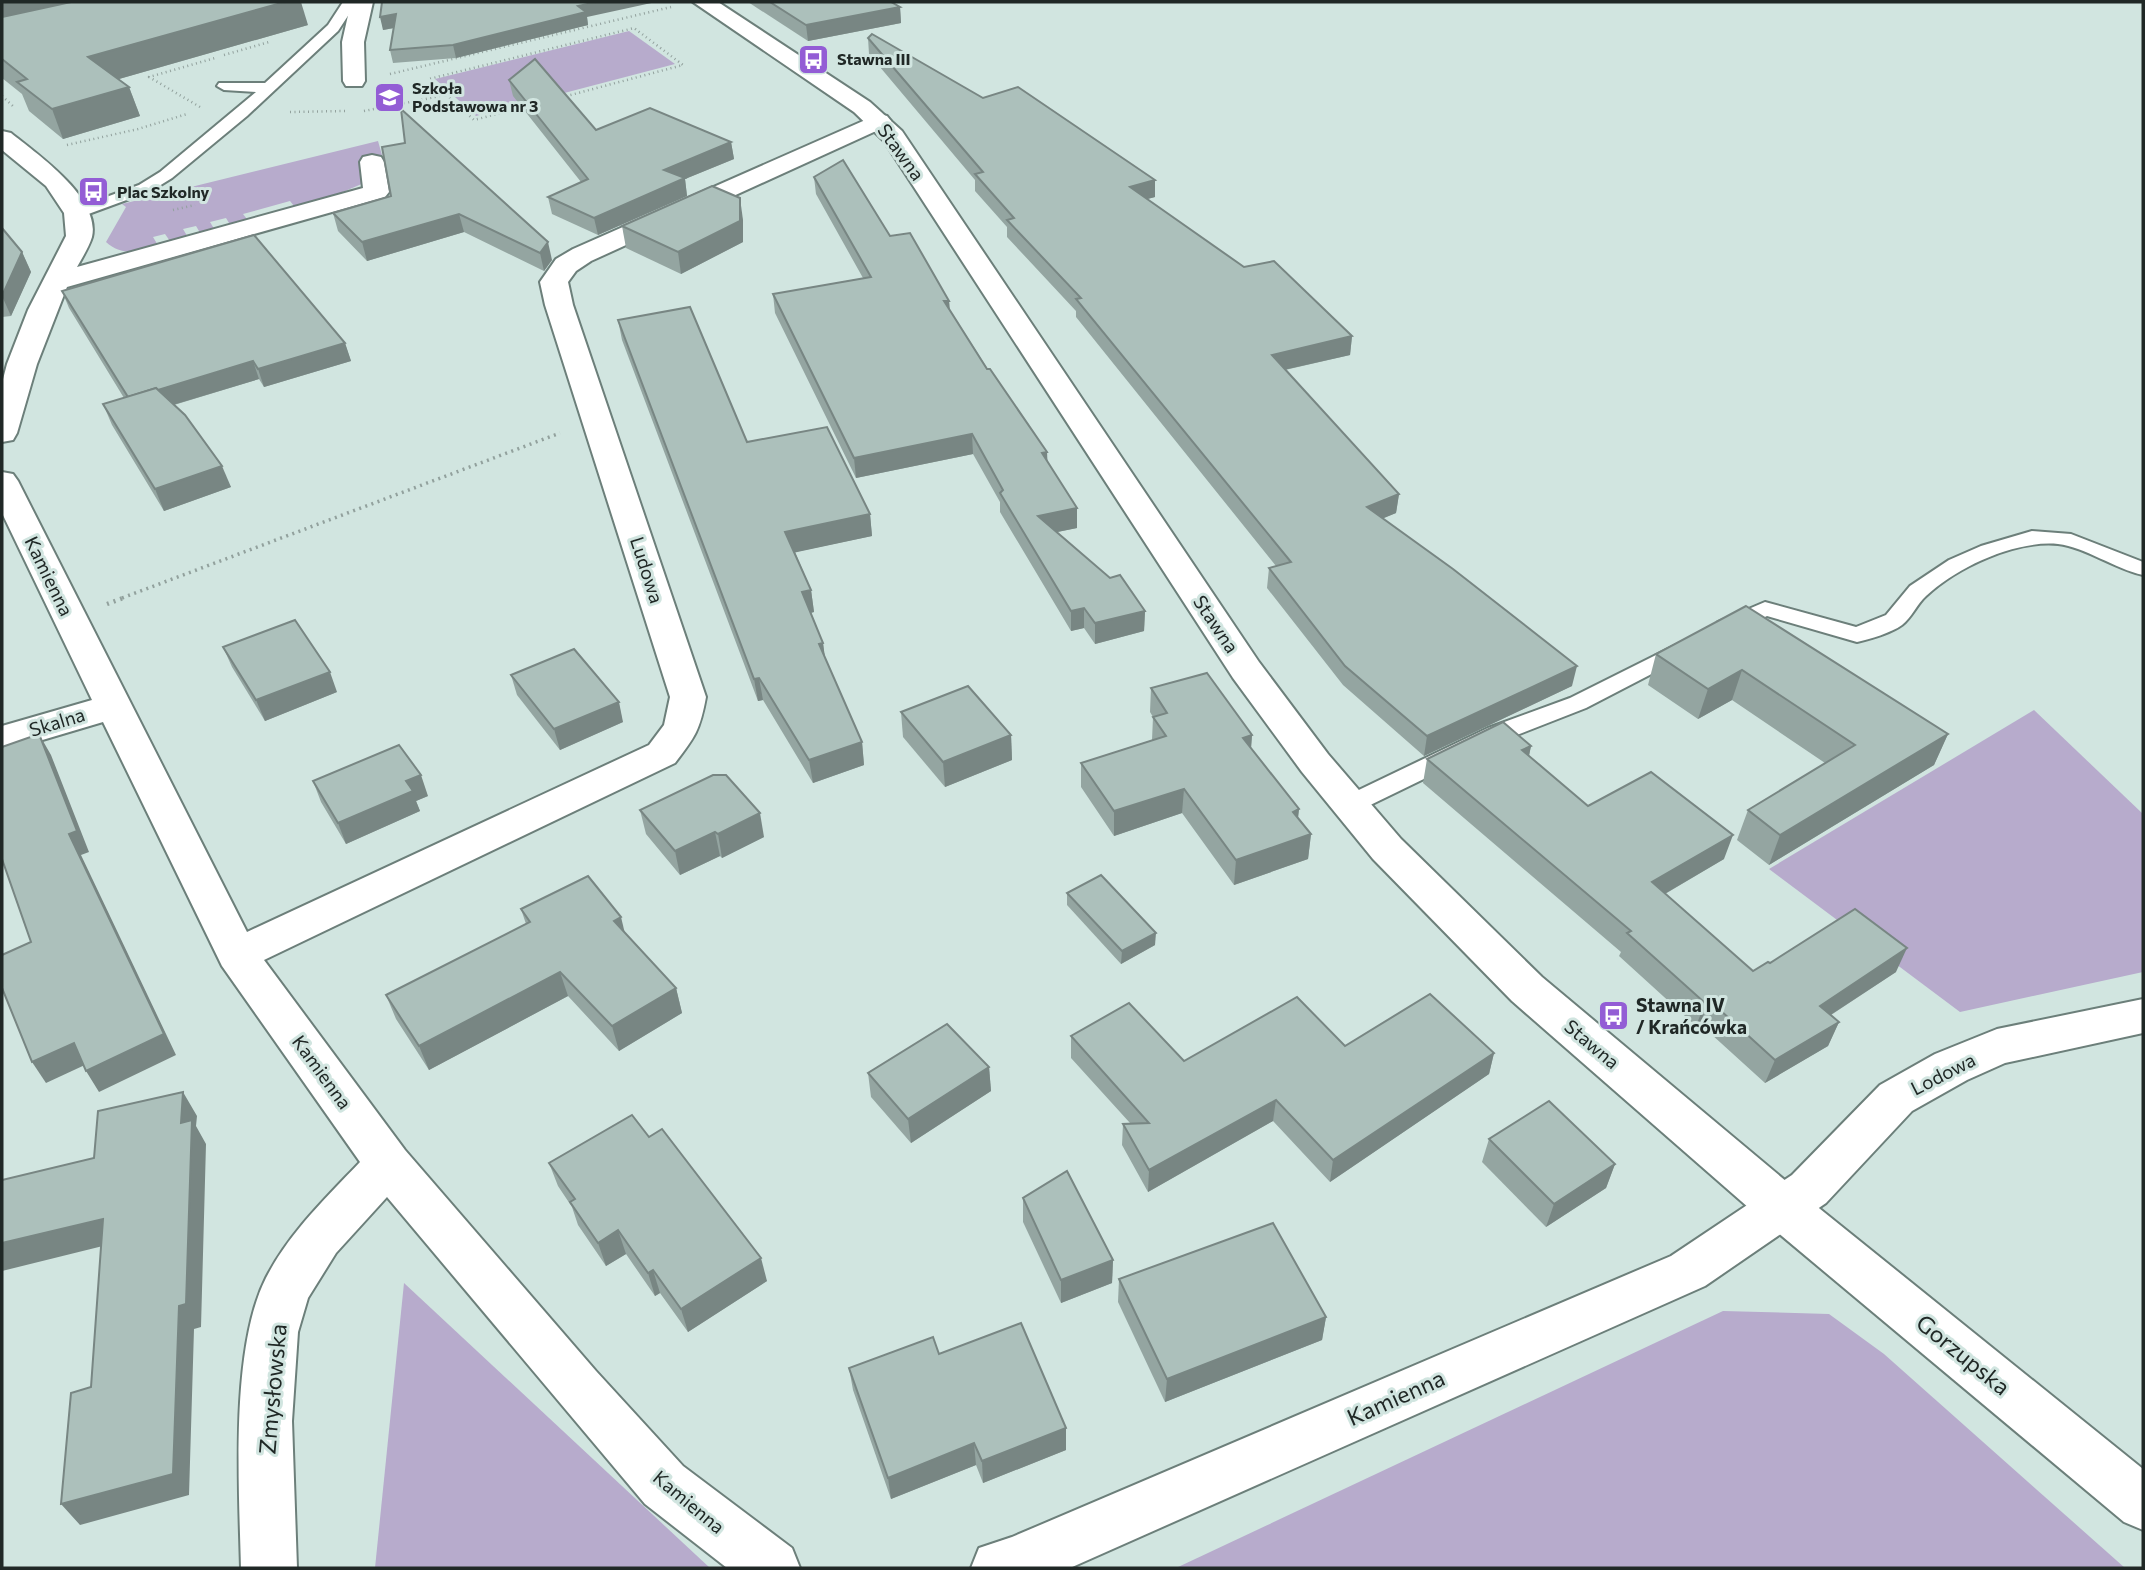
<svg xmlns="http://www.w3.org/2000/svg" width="2145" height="1570" viewBox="0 0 2145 1570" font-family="Commissioner,sans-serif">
	<rect width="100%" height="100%" fill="#d1e5e0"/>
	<g fill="#b7abcc">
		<path d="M 629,31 L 675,64 L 476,116 L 435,79 Z"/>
		<path d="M 378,141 L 382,155 L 362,159 L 364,183 L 298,211 L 290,201 L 243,214 L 250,223 L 232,228 L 226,218 L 210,222 L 216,232 L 202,236 L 196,226 L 183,229 L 189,239 L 172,244 L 165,234 L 153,237 L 159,247 C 140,251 122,257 106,242 L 126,207 L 122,204 Z"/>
		<path d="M 2034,710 L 2143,814 L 2143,972 L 1960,1012 L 1769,869 Z"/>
		<path d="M 404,1283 L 710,1568 L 375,1568 Z"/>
		<path d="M 1723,1311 L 1829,1314 L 1884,1354 L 2125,1568 L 1176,1568 Z"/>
	</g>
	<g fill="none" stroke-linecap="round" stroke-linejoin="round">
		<defs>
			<g id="service">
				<path d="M 343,2 L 357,2 L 338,31 L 247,116 L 172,178 L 151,191 L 83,216 L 71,216 L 69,213 L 71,210 L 139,185 L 160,172 L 256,92 L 224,90 L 217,86 L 219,83 L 265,83 L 328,25 Z"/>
				<path d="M 2032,531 L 2071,534 L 2143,562 L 2143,575 C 2115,569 2085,547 2058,544 C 2015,540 1957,567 1926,596 C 1917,604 1912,617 1902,625 C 1891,633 1870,639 1857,642 L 1767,616 L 1734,632 L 1718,632 L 1715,627 L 1718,622 L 1765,602 L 1856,627 L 1886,615 L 1910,586 L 1949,560 L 1981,546 Z"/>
				<path d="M 1684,641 L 1692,643 L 1695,648 L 1692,653 L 1586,708 L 1504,740 L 1358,811 L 1349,814 L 1340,811 L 1337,805 L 1340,799 L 1488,728 L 1570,698 Z"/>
			</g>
			<g id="minor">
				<path d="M 351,2 L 373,2 L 364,42 L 365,81 L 362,86 L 346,86 L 343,81 L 342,42 Z"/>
				<path d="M 879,114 L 887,116 L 891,121 L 887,126 L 591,261 L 576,271 L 568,282 L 573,305 L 706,697 C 700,730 695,737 675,763 L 264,960 L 405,1150 L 596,1371 L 683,1466 L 792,1548 L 800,1568 L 727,1568 L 645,1504 L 387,1197 L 336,1253 L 308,1298 L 298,1332 L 292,1421 L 297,1568 L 241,1568 C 239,1487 230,1349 266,1278 C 289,1233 326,1198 360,1162 L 222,966 L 103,722 L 2,752 L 2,726 L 92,700 L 2,513 L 2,472 L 13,474 L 18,481 L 247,932 L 649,745 L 664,725 L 670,697 L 545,305 L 540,282 L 556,259 L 573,249 Z"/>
				<path d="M 2,131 L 11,133 C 37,154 101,198 92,237 C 89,247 82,258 77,267 L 363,188 L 360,162 L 363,157 L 372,155 L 381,157 L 384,162 L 389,192 L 385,197 L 67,287 L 37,364 L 17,433 L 13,440 L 2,442 L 2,383 L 7,364 L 28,310 L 66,236 L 64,213 L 46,186 L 2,150 Z"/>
				<path d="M 2143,999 L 2143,1033 L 2005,1063 L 1967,1080 L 1912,1111 L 1826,1203 L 1705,1286 L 1070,1568 L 971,1568 L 979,1548 L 1012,1537 L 1671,1256 L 1792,1175 L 1880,1085 L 1935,1054 L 1997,1029 Z"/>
			</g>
			<path id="tertiary" d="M 693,2 L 718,2 L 870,102 L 902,131 L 1259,662 L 1328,754 L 1401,839 L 1542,977 L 1799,1192 L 2143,1469 L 2143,1530 L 2124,1522 L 1765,1222 L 1512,1001 L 1373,859 L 1302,772 L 1233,678 L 884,141 L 854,112 Z"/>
		</defs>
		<use href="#service" stroke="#6c7f7a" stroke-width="4"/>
		<use href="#minor" stroke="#6c7f7a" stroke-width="4"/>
		<use href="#tertiary" stroke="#6c7f7a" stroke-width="4"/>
		<g stroke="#92a19d" stroke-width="2.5" stroke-dasharray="1 3.5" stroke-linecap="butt">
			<path d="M 224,55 L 269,42"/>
			<path d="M 390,74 L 671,7"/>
			<path d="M 446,95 L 474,120 L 527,106"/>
			<path d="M 2,96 L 14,107"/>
			<path d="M 200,107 L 149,77 L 215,58"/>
			<path d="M 364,111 L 446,95 L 429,79 L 634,28 L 683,65 L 563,97"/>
			<path d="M 290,112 L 345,111"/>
			<path d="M 67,145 L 138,129 L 187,114"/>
			<path d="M 173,210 L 195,205"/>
		</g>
		<path stroke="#92a19d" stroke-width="3.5" stroke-dasharray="2 4.5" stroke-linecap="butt" d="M 122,598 L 560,433"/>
		<path stroke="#92a19d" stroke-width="4.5" stroke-dasharray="2 5" stroke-linecap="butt" d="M 107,604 L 126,597"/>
		<use href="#service" fill="#fff" fill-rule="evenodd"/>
		<use href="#minor" fill="#fff" fill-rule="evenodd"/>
		<use href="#tertiary" fill="#fff" fill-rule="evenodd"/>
	</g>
	<g fill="#94a5a1">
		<path d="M 2,2 L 308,25 L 119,79 L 129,87 L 140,116 L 63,139 L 29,111 L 22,94 L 2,78 Z"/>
		<path d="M 382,2 L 587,17 L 588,25 L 456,58 L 393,63 L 390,50 L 394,28 L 383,30 Z"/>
		<path d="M 748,2 L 891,2 L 900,7 L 901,23 L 808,41 Z"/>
		<path d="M 868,38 L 983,98 L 1155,197 L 1147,199 L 1244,267 L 1352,336 L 1350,355 L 1285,370 L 1399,494 L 1396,513 L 1383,518 L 1572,686 L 1424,756 L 1343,685 L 1267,588 L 1269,568 L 1276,566 L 1076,317 L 1076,311 L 1007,237 L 1007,227 L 975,191 L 975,180 L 869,54 Z"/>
		<path d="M 509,80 L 596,130 L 731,142 L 734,159 L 685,179 L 687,196 L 598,235 L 552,214 L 548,197 L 581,182 L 513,96 Z"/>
		<path d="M 382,147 L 552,260 L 544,271 L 464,232 L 367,261 L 338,231 L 333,213 L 391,196 Z"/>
		<path d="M 814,177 L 890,236 L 949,301 L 950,310 L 1077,508 L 1077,528 L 1057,532 L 1145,611 L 1144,631 L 1095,644 L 1084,628 L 1071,631 L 1000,512 L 1000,502 L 973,454 L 856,478 L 775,313 L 773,294 L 863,278 L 816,194 Z"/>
		<path d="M 743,220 L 743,242 L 681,274 L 626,248 L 622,226 Z"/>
		<path d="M 2,228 L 22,252 L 31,272 L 11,316 L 2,317 Z"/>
		<path d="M 62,291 L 345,343 L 351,361 L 264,387 L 259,379 L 174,405 L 231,487 L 164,511 L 112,425 L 103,404 L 124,398 L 69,308 Z"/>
		<path d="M 618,320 L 747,442 L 870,514 L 872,536 L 795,552 L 811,590 L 814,612 L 811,613 L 823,643 L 825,658 L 862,742 L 864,765 L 813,783 L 763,700 L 758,701 L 622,340 Z"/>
		<path d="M 1746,606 L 1948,734 L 1934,765 L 1769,865 L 1737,840 L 1748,810 L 1825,763 L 1732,700 L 1698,719 L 1648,685 L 1656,654 Z"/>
		<path d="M 223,647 L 337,692 L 265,721 L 232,667 Z"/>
		<path d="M 511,675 L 623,722 L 560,750 L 517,695 Z"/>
		<path d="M 1151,688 L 1252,735 L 1251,749 L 1299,809 L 1298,818 L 1311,834 L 1308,859 L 1234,885 L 1182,813 L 1114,836 L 1081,787 L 1081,763 L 1152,740 L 1153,717 L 1150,712 Z"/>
		<path d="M 901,712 L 1011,735 L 1012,760 L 945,787 L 903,737 Z"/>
		<path d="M 1531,746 L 1529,756 L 1588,806 L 1724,859 L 1665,894 L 1753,971 L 1770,963 L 1896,972 L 1831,1015 L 1839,1022 L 1828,1046 L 1765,1083 L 1700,1024 L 1696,1026 L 1619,956 L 1621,952 L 1423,783 L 1427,759 Z"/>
		<path d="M 313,781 L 428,796 L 416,801 L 420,811 L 346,844 L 321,802 Z"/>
		<path d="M 640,810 L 764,837 L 722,858 L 720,856 L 680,875 L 646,834 Z"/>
		<path d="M 1067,893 L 1155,945 L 1121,964 L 1067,905 Z"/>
		<path d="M 521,909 L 676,988 L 682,1013 L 619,1051 L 568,996 L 429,1070 L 396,1019 L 386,995 L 526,924 Z"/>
		<path d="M 1071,1036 L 1184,1061 L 1345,1046 L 1494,1053 L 1489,1074 L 1330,1182 L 1273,1121 L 1148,1192 L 1122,1145 L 1123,1124 L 1130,1123 L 1071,1058 Z"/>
		<path d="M 989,1067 L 991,1091 L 911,1143 L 871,1097 L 868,1073 Z"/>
		<path d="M 1489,1139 L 1615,1164 L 1606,1188 L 1546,1227 L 1482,1162 Z"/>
		<path d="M 549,1163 L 767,1281 L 688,1332 L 660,1293 L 655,1296 L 626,1254 L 606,1266 L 578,1225 L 572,1207 L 558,1186 Z"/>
		<path d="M 1023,1198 L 1113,1260 L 1112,1283 L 1061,1303 L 1023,1222 Z"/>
		<path d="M 1119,1279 L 1326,1317 L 1322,1340 L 1165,1402 L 1118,1302 Z"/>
		<path d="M 939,1354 L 1066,1450 L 983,1483 L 976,1465 L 891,1499 L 853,1390 L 849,1368 Z"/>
	</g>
	<g fill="#788683">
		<path d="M 2,2 L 126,2 L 2,28 Z"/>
		<path d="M 285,2 L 301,2 L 308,25 L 98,85 L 88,57 Z"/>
		<path d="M 597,2 L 656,2 L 587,17 L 588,25 L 456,58 L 453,45 L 578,6 Z"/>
		<path d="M 900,7 L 901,23 L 808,41 L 806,25 Z"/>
		<path d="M 396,14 L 399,27 L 383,30 L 380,17 Z"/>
		<path d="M 129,87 L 140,116 L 63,139 L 52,109 Z"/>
		<path d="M 731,142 L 734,159 L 685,179 L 687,196 L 598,235 L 594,218 L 664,170 Z"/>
		<path d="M 1155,180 L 1155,197 L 1129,204 L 1130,187 Z"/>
		<path d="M 740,198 L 743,220 L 743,242 L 681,274 L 678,252 Z"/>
		<path d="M 459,214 L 464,232 L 367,261 L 362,242 Z"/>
		<path d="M 548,242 L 552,260 L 544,271 L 540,253 Z"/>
		<path d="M 22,252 L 31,272 L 11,316 L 2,296 Z"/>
		<path d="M 944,301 L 949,301 L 950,319 Z"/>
		<path d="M 1352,336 L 1350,355 L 1270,373 L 1272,355 Z"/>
		<path d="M 345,343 L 351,361 L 264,387 L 258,369 Z"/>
		<path d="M 253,361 L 259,379 L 136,416 L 128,398 Z"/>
		<path d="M 972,434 L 973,454 L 856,478 L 854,458 Z"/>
		<path d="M 1047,452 L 1048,471 L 1042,453 Z"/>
		<path d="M 222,466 L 231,487 L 164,511 L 155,489 Z"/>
		<path d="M 1399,494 L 1396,513 L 1365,526 L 1367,507 Z"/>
		<path d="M 1077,508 L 1077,528 L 1038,536 L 1038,516 Z"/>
		<path d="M 870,514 L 872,536 L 788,554 L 785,532 Z"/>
		<path d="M 811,590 L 814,612 L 805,614 L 802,592 Z"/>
		<path d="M 1084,608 L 1084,628 L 1071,631 L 1071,611 Z"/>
		<path d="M 1145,611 L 1144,631 L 1095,644 L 1095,623 Z"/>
		<path d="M 823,643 L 826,666 L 819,644 Z"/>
		<path d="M 1577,666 L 1572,686 L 1424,756 L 1427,736 Z"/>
		<path d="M 1742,670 L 1732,700 L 1698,719 L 1708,689 Z"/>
		<path d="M 330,672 L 337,692 L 265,721 L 256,700 Z"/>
		<path d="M 759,678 L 763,700 L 758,701 L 754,679 Z"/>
		<path d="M 619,702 L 623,722 L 560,750 L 554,729 Z"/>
		<path d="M 39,734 L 51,755 L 89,852 L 81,855 L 176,1055 L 99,1092 L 86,1071 L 69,834 Z"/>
		<path d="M 1948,734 L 1934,765 L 1769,865 L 1780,835 Z"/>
		<path d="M 1011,735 L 1012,760 L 945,787 L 943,762 Z"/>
		<path d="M 1252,735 L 1250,760 L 1243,738 Z"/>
		<path d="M 862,742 L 864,765 L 813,783 L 809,760 Z"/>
		<path d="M 1531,746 L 1526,769 L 1522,750 Z"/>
		<path d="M 421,775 L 428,796 L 416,801 L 420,811 L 346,844 L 338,823 L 406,781 Z"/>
		<path d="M 1184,789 L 1182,813 L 1114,836 L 1114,811 Z"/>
		<path d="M 1299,809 L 1296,834 L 1293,812 Z"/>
		<path d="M 760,813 L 764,837 L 722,858 L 718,834 Z"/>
		<path d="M 715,832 L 720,856 L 680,875 L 675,851 Z"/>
		<path d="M 1311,834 L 1308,859 L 1234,885 L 1236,860 Z"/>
		<path d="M 1733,835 L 1724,859 L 1644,906 L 1652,882 Z"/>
		<path d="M 621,917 L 627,942 L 614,921 Z"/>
		<path d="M 1156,933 L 1155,945 L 1121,964 L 1122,951 Z"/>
		<path d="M 1907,948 L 1896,972 L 1809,1029 L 1820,1006 Z"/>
		<path d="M 560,972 L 568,996 L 429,1070 L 419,1046 Z"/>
		<path d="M 676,988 L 682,1013 L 619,1051 L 612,1026 Z"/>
		<path d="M 1709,1000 L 1700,1024 L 1696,1026 L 1705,1003 Z"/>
		<path d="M 1839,1022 L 1828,1046 L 1765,1083 L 1775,1060 Z"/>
		<path d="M 74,1043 L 87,1064 L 46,1083 L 32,1062 Z"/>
		<path d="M 1494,1053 L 1489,1074 L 1330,1182 L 1333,1160 Z"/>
		<path d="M 989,1067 L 991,1091 L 911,1143 L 908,1119 Z"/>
		<path d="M 183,1092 L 197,1116 L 196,1126 L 206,1144 L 201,1327 L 194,1329 L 189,1495 L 80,1525 L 61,1504 L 181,1123 Z"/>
		<path d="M 1276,1100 L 1273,1121 L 1148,1192 L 1149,1170 Z"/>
		<path d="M 1615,1164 L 1606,1188 L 1546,1227 L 1554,1204 Z"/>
		<path d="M 103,1219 L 119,1242 L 2,1271 L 2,1243 Z"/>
		<path d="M 618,1230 L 626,1254 L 606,1266 L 598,1243 Z"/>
		<path d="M 761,1258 L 767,1281 L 688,1332 L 681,1309 Z"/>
		<path d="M 1113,1260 L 1112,1283 L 1061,1303 L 1061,1280 Z"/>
		<path d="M 653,1270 L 660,1293 L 655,1296 L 648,1273 Z"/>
		<path d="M 1326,1317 L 1322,1340 L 1165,1402 L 1167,1379 Z"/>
		<path d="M 1066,1428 L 1066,1450 L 983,1483 L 982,1461 Z"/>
		<path d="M 974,1443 L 976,1465 L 891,1499 L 888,1478 Z"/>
	</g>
	<g fill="#acc0bb" stroke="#788683" stroke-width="2">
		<path d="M 71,2 L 285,2 L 88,57 L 129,87 L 52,109 L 17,82 L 27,79 L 2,59 L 2,17 Z"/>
		<path d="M 382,2 L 597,2 L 578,6 L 586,12 L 453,45 L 390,50 L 396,14 L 380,17 Z"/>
		<path d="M 770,2 L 891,2 L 900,7 L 806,25 Z"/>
		<path d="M 872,34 L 983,98 L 1018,87 L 1155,180 L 1130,187 L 1244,267 L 1274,261 L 1352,336 L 1272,355 L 1399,494 L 1367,507 L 1453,569 L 1577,666 L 1427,736 L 1345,666 L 1269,568 L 1291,562 L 1076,299 L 1081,298 L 1007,220 L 1014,218 L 975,174 L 983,172 L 868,38 Z"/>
		<path d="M 535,59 L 596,130 L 650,108 L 731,142 L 664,170 L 685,178 L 594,218 L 548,197 L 588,179 L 509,80 Z"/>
		<path d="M 401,109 L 548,242 L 540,253 L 459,214 L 362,242 L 333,213 L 391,196 L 382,147 L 405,143 Z"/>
		<path d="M 843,160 L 890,236 L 910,233 L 949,301 L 944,301 L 987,369 L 990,369 L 1047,452 L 1042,453 L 1077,508 L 1038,516 L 1110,578 L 1120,575 L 1145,611 L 1095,623 L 1084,608 L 1071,611 L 1000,493 L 1003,490 L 972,434 L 854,458 L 773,294 L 871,277 L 814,177 Z"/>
		<path d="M 712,186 L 740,198 L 740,221 L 678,252 L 622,226 Z"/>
		<path d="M 2,228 L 22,252 L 2,296 Z"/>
		<path d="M 254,235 L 345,343 L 258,369 L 253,361 L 158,390 L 156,388 L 128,397 L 62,291 Z"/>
		<path d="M 690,307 L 747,442 L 827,427 L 870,514 L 785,532 L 811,590 L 802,592 L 823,643 L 819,644 L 862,742 L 809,760 L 759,678 L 754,679 L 618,320 Z"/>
		<path d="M 156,388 L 185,415 L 222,466 L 155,489 L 103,404 Z"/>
		<path d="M 1746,606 L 1948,734 L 1780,835 L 1748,810 L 1855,745 L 1742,670 L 1708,689 L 1656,654 Z"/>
		<path d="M 295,620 L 330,672 L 256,700 L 223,647 Z"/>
		<path d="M 574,649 L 619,702 L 554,729 L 511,675 Z"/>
		<path d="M 1207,673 L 1252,735 L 1243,738 L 1299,809 L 1293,812 L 1311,834 L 1236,860 L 1184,789 L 1114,811 L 1081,763 L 1166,736 L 1153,717 L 1167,713 L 1151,688 Z"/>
		<path d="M 968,686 L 1011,735 L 943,762 L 901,712 Z"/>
		<path d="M 1503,722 L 1531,746 L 1522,750 L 1588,806 L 1651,772 L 1733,835 L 1652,882 L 1753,971 L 1768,962 L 1770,963 L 1855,909 L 1907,948 L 1820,1006 L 1839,1022 L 1775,1060 L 1709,1000 L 1705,1003 L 1627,933 L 1631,931 L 1427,759 Z"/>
		<path d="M 39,734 L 77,831 L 69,834 L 164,1034 L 86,1071 L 74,1043 L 32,1062 L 2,988 L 2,955 L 31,942 L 2,859 L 2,747 Z"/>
		<path d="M 399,745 L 421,775 L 406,781 L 413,791 L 338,823 L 313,781 Z"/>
		<path d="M 713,775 L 726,775 L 760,813 L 718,834 L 715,832 L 675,851 L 640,810 Z"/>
		<path d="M 1101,875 L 1156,933 L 1122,951 L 1067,893 Z"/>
		<path d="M 588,876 L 621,917 L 614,921 L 676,988 L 612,1026 L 560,972 L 419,1046 L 386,995 L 530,922 L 521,909 Z"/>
		<path d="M 1430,994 L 1494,1053 L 1333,1160 L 1276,1100 L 1149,1170 L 1123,1124 L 1149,1123 L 1071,1036 L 1129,1003 L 1184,1061 L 1297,997 L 1345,1046 Z"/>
		<path d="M 947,1024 L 989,1067 L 908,1119 L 868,1073 Z"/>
		<path d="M 183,1092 L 181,1123 L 192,1120 L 186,1304 L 179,1306 L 173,1474 L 61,1504 L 71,1393 L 91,1387 L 103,1219 L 2,1243 L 2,1180 L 94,1158 L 98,1111 Z"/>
		<path d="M 1549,1101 L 1615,1164 L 1554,1204 L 1489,1139 Z"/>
		<path d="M 632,1115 L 649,1137 L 662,1129 L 761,1258 L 681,1309 L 653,1270 L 648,1273 L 618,1230 L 598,1243 L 570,1202 L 575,1199 L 549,1163 Z"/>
		<path d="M 1067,1171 L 1113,1260 L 1061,1280 L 1023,1198 Z"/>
		<path d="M 1273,1223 L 1326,1317 L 1167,1379 L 1119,1279 Z"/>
		<path d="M 1021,1323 L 1066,1428 L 982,1461 L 974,1443 L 888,1478 L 849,1368 L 933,1337 L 939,1354 Z"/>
	</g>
	<defs>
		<symbol id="bus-square" viewBox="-11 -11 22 22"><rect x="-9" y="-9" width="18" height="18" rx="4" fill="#935dd5" stroke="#d1e5e0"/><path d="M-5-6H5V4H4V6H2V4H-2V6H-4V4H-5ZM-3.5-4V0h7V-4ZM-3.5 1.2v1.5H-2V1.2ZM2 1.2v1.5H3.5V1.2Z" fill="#fff"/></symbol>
		<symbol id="school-square" viewBox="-11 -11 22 22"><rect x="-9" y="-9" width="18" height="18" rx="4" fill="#935dd5" stroke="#d1e5e0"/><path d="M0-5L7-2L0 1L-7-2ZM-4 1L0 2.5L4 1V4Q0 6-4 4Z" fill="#fff"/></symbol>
	</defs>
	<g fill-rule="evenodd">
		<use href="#bus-square" x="796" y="42" width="35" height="35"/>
		<use href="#school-square" x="372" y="80" width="35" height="35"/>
		<use href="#bus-square" x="76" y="174" width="35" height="35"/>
		<use href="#bus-square" x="1596" y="998" width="35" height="35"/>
	</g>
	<g text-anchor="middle" stroke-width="6" stroke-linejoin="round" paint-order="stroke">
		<g font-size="16" font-weight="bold" fill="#202826" stroke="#d1e5e0" text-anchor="start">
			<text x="837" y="65">Stawna III</text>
			<text x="412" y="94">Szkoła<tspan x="412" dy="18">Podstawowa nr 3</tspan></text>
			<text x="117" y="198">Plac Szkolny</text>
		</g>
		<g font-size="19" fill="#202826" stroke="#d1e5e0">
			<text transform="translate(901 152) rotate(54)" y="7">Stawna</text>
			<text transform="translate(647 570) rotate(72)" y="7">Ludowa</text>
			<text transform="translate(49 576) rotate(64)" y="7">Kamienna</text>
			<text transform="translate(1216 624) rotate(56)" y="7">Stawna</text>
			<text transform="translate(57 722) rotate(-17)" y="7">Skalna</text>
			<text transform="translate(1592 1044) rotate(40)" y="7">Stawna</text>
			<text transform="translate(322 1072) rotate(54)" y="7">Kamienna</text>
			<text transform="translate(1943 1074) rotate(-27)" y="7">Lodowa</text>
			<text transform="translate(689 1502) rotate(40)" y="7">Kamienna</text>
		</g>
		<g font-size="19" font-weight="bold" fill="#202826" stroke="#d1e5e0" text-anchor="start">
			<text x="1636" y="1012">Stawna IV<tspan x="1636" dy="22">/ Krańcówka</tspan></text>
		</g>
		<g font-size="23" fill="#202826" stroke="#d1e5e0">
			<text transform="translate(1963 1355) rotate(39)" y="8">Gorzupska</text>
			<text transform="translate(273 1389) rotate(-85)" y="8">Zmysłowska</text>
			<text transform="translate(1396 1398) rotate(-24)" y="8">Kamienna</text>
		</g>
	</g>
	<rect width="2145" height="1570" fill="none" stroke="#202826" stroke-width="7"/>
</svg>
